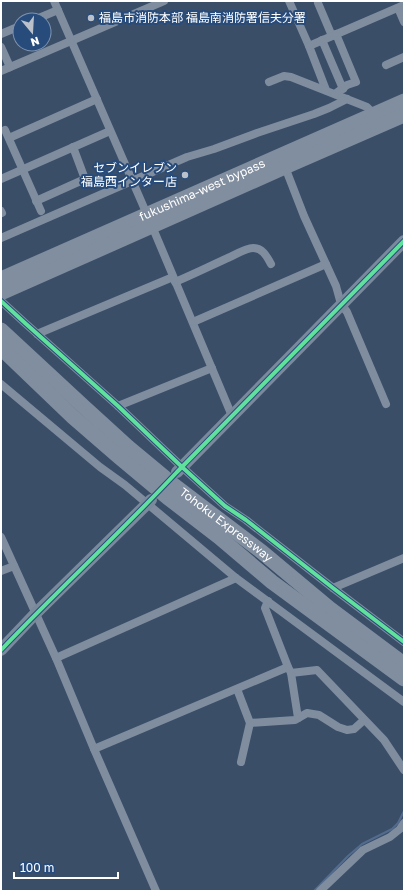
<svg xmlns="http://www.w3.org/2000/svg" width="405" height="892" viewBox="0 0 405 892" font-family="'Golos Text','Noto Sans JP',sans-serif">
	<rect width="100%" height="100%" fill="#3a4e68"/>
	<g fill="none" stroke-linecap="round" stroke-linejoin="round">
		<path stroke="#536c8e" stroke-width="2" d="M 314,891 L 348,856 L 362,844 L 392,829 L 398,823 L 404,811"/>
		<g stroke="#7f8d9f" stroke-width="8">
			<path d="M 54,1 L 152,226 L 232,416"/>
			<path d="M 289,1 L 309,46 L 326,90"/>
			<path d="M 318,3 L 332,36"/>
			<path d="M 398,8 L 404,22"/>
			<path d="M 34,20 L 58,10"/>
			<path d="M 1,34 L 20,26"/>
			<path d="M 322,40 L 343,89"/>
			<path d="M 309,46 L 404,5"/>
			<path d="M 1,47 L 10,67"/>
			<path d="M 386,65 L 404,57"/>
			<path d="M 1,71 L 164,1"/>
			<path d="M 269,82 L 284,76 L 291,77 L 367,107 L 374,114"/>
			<path d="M 335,94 L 347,85 L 356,82 L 336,34"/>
			<path d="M 5,130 L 41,211"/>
			<path d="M 9,138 L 97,99"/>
			<path d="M 285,167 L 304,216 L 336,286 L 341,304 L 347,312 L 386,404"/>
			<path d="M 1,179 L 110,131"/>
			<path d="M 36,201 L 85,179 L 73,147"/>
			<path d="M 1,211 L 2,213"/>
			<path d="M 1,238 L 187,157 L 214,149 L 257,133 L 314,114 L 329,108 L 347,99"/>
			<path d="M 175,282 C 194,274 212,265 230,257 C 236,254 247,248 253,248 C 263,248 267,257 271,264"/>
			<path d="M 1,301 L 25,323 L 118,406 L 182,467 L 225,506 L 246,520 L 333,588 L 404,642"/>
			<path d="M 193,322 L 326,264"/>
			<path d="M 37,334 L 173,277"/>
			<path d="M 1,384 L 100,467 L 125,485 L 236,578 L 404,702"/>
			<path d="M 118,406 L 212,368"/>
			<path d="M 1,537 L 56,658 L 94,749 L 156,891"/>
			<path d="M 1,571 L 14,566"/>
			<path d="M 333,588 L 404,558"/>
			<path d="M 268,601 L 265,608 L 288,667 L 291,673 L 317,670 L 384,740 L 404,770"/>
			<path d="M 56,658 L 236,578"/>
			<path d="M 291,673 L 298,718"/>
			<path d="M 237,689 L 250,723 L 241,762"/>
			<path d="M 250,723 L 295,720 L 307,713 L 319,715 L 338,727 L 347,730 L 354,729 L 364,720"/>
			<path d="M 94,749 L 288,667"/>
			<path d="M 320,891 L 363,850 L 390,837 L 400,829 L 404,823"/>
		</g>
		<g stroke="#7a899b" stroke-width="12">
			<path d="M 177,472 L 404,241"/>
			<path d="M 1,650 L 35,614 L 151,500"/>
		</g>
		<g stroke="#808e9f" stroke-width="15">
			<path id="s1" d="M 1,279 L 404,101"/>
			<path d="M 1,293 L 285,167 L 404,115"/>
			<path id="s2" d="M 1,330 L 83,406 L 128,447 L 175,486 L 262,552 L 329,608 L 404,664"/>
			<path d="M 1,348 L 73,417 L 118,456 L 167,497 L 219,537 L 272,582 L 404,679"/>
		</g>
		<defs>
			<g id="cycleway">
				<path d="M 1,301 L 25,323 L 118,406 L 182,467 L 225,506 L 246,520 L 333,588 L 404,642"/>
				<path d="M 1,650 C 59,589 120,533 177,472 L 404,241"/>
			</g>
		</defs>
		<use href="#cycleway" stroke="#274b7b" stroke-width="6"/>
		<use href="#cycleway" stroke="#60e19b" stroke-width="4"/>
	</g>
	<g fill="#bac1ca" stroke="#274b7b" stroke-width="1.5">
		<circle cx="91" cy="18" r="4"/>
		<circle cx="185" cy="175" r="4"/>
	</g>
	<g text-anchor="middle" stroke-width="4" stroke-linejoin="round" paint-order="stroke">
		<g font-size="12" fill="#fff" stroke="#274b7b" text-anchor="start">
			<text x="99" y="22">福島市消防本部 福島南消防署信夫分署</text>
			<text x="177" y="172" text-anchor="end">セブンイレブン<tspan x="177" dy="14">福島西インター店</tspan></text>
		</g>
		<g font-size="12" fill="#fff" stroke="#274b7b">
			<text dy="4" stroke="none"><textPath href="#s1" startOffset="220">fukushima-west bypass</textPath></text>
			<text dy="4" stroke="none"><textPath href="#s2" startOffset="298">Tohoku Expressway</textPath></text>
		</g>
	</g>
	<rect width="405" height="892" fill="none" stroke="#ffffff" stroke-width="4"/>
	<g transform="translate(32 32) rotate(162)"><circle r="19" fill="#274b7b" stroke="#7d93b0"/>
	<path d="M0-3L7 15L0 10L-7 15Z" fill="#bac1ca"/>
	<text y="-6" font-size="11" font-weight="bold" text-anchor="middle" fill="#ffffff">N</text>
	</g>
	<path d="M14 872v6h104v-6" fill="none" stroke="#ffffff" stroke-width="2"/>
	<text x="20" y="872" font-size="12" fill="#ffffff" stroke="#274b7b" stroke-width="3" paint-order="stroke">100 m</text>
</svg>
